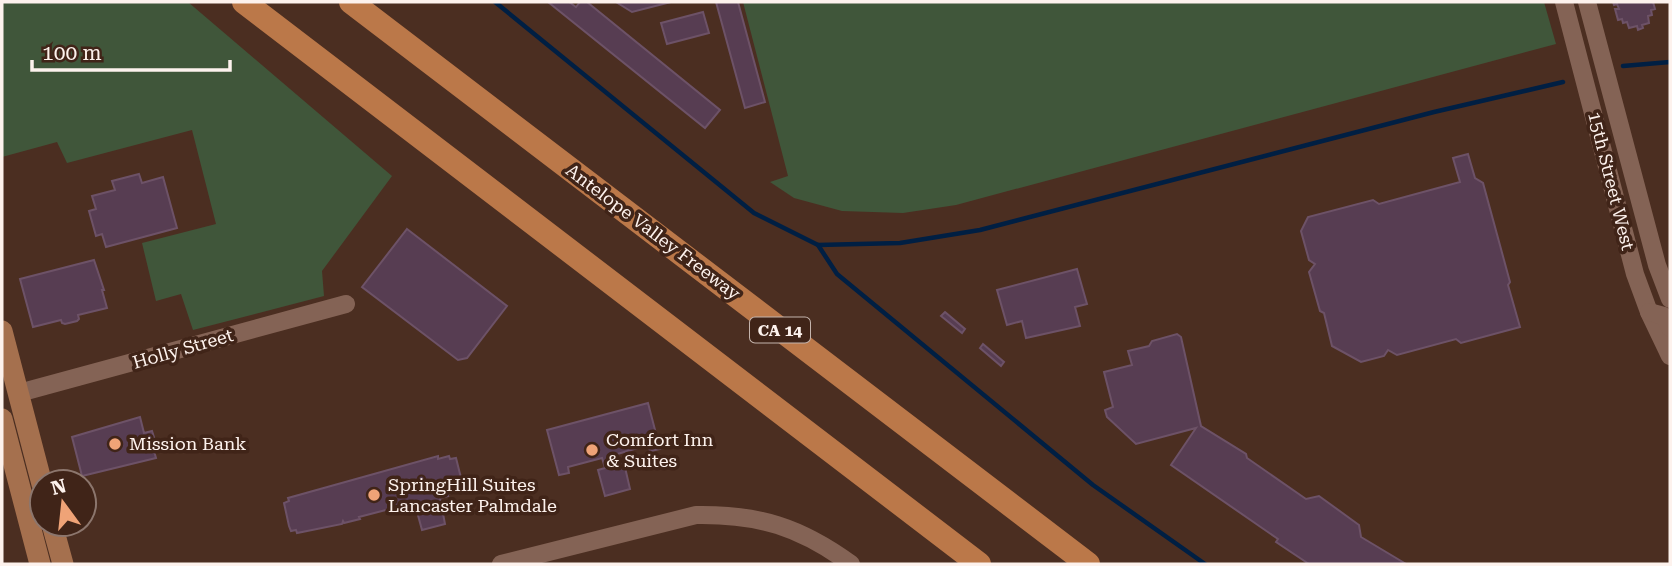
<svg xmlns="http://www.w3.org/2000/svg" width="1672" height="566" viewBox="0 0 1672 566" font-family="'Roboto Serif',serif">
	<rect width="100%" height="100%" fill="#4b2e21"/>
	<g fill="#40563a">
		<path d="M 2,2 L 188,2 L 392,176 L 322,271 L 324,296 L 193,330 L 181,294 L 156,301 L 142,243 L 216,224 L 192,130 L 67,163 L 57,142 L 2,157 Z"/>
		<path d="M 743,2 L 1544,2 L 1556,44 L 956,205 L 903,213 L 842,211 L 794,198 L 770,182 L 788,176 Z"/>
	</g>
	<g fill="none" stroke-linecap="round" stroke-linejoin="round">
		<g stroke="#001f43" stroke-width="4.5">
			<path d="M 495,2 L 754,213 L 818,245 L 900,243 L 980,230 L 1434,112 L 1563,82"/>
			<path d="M 1623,66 L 1670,62"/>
			<path d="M 818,245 L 837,274 L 1093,485 L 1205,564"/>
		</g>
	</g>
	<g fill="#573d52" stroke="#6d5267" stroke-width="2">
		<path d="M 548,2 L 569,2 L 576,7 L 580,2 L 587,2 L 720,110 L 705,128 Z"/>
		<path d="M 616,2 L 671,2 L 632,12 Z"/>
		<path d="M 716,2 L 738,2 L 765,102 L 745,108 Z"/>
		<path d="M 1613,2 L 1653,2 L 1655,9 L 1651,10 L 1652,15 L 1648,16 L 1649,23 L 1642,25 L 1643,28 L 1638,30 L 1637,26 L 1629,28 L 1627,22 L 1623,23 L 1622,19 L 1618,20 L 1615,9 L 1619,9 L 1617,4 L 1614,5 Z"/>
		<path d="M 703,12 L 709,33 L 667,44 L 661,23 Z"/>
		<path d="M 1468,154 L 1475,178 L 1483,183 L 1510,282 L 1508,285 L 1520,327 L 1461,343 L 1456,339 L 1397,355 L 1388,350 L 1384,356 L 1361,362 L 1332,346 L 1324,313 L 1320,311 L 1309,272 L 1315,264 L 1309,260 L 1301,231 L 1308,217 L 1373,200 L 1379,204 L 1460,182 L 1453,158 Z"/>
		<path d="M 139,174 L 142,183 L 163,177 L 177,228 L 106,247 L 102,234 L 96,236 L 89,211 L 96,209 L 92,196 L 115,190 L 112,181 Z"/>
		<path d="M 407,229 L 507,306 L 467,358 L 458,360 L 362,287 Z"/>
		<path d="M 94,260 L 104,290 L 102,290 L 107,308 L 78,315 L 79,319 L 77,321 L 65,324 L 62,323 L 61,320 L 33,327 L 20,279 Z"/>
		<path d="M 1077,269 L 1087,304 L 1075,307 L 1080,326 L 1026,338 L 1022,321 L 1007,325 L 997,290 Z"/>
		<path d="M 945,312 L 965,329 L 962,333 L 941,316 Z"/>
		<path d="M 1177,334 L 1181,337 L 1201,426 L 1246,454 L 1247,458 L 1306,499 L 1319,496 L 1359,525 L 1361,537 L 1406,564 L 1309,564 L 1276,542 L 1278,539 L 1171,465 L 1196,428 L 1136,444 L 1107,417 L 1105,410 L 1113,407 L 1104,372 L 1132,365 L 1128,351 L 1149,346 L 1152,341 Z"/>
		<path d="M 983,344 L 1004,362 L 1001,366 L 980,348 Z"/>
		<path d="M 648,403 L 660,449 L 650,451 L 648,445 L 614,455 L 617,465 L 624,463 L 630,489 L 605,496 L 598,470 L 605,468 L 602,458 L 568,467 L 569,473 L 559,475 L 547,430 Z"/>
		<path d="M 140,417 L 144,433 L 152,431 L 158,450 L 154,451 L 156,458 L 82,476 L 72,437 Z"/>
		<path d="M 438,456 L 438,459 L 449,456 L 450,459 L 456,458 L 463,486 L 458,488 L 459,491 L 447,494 L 448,496 L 440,498 L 445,524 L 422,530 L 416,508 L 413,505 L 406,507 L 405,505 L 359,517 L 360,519 L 344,523 L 343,521 L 342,524 L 297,533 L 296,530 L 291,531 L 289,526 L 284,503 L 289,501 L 288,498 Z"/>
	</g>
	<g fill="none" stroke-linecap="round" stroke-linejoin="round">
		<g stroke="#846355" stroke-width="18">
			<path d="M 1564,2 L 1635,274 L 1649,312 L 1670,356"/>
			<path d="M 1587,2 L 1657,265 L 1670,299"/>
			<path d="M 1649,312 L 1664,316 L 1670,328"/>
			<path d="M 19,393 L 346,304"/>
			<path d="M 501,564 L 696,515 C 759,514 800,527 851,564"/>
		</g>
		<g stroke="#a5704e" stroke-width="21">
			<path d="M 2,331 L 42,484"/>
			<path d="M 2,419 L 40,564"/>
			<path d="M 52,524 L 63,564"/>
		</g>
		<g stroke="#bb7849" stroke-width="24">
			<path d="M 244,2 L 979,564"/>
			<path d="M 351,2 L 1088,564"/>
		</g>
	</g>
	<g fill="#efa377" stroke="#402418" stroke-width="2.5">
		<circle cx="115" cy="444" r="7"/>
		<circle cx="592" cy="450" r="7"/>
		<circle cx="374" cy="495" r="7"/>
	</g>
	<g text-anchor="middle" stroke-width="7" stroke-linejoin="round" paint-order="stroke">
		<rect fill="#402418" stroke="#c4b4ad" stroke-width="2" x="750" y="317.5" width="60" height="25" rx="5"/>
		<g font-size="16" font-weight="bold" fill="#fdf2ed">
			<text x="780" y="336">CA 14</text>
		</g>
		<g font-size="18" fill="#fdf2ed" stroke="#402418">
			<text transform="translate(1611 181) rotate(76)" y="6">15th Street West</text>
			<text transform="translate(653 232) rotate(37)" y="6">Antelope Valley Freeway</text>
			<text transform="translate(183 349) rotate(-16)" y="6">Holly Street</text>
		</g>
		<g font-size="18" fill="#fdf2ed" stroke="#402418" text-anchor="start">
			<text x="606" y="446">Comfort Inn<tspan x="606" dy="21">&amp; Suites</tspan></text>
			<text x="129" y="450">Mission Bank</text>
			<text x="388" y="491">SpringHill Suites<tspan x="388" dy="21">Lancaster Palmdale</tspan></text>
		</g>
	</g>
	<rect width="1672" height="566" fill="none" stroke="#fdf2ed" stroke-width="7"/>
	<g transform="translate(63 503) rotate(345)"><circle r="33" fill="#402418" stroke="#8c766d" stroke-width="2"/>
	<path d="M0-5L12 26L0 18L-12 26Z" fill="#efa377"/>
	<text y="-10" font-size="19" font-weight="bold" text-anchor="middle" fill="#fdf2ed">N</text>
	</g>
	<path d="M32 60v10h198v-10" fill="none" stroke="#fdf2ed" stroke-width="3.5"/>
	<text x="42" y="60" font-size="21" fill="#fdf2ed" stroke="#402418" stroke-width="5" paint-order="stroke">100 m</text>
</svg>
